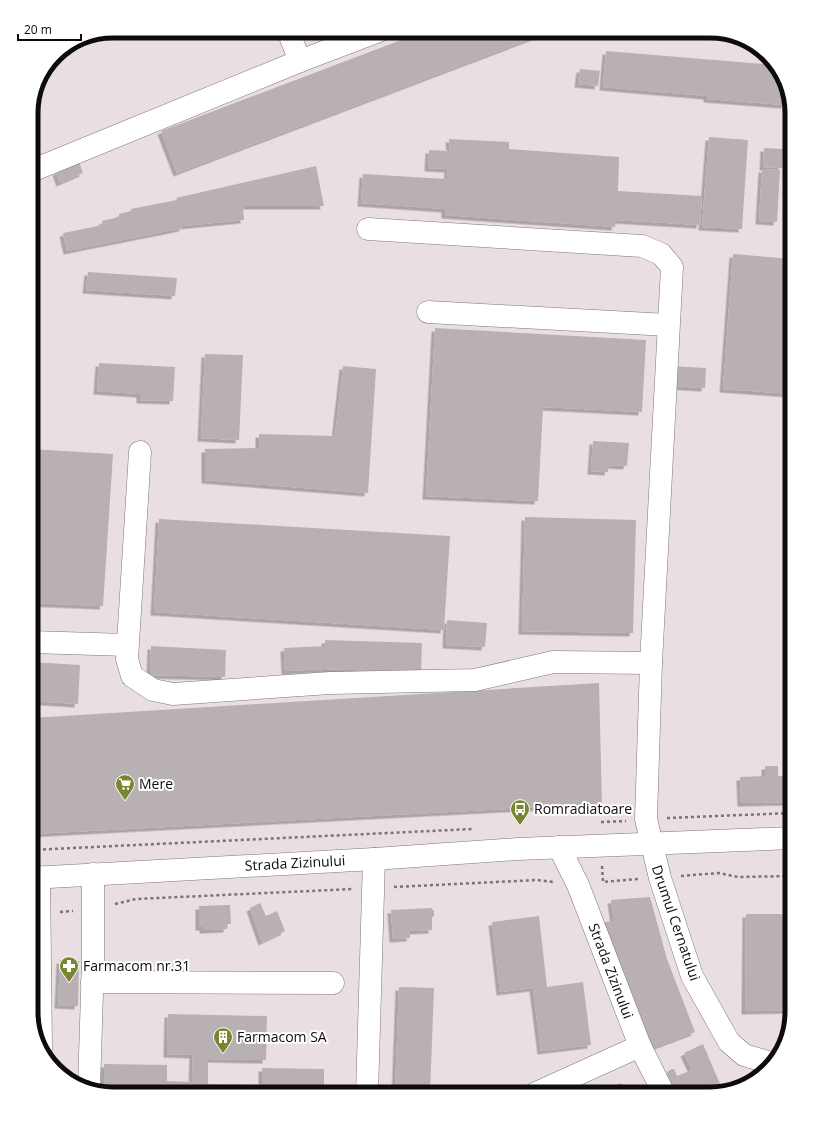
<svg xmlns="http://www.w3.org/2000/svg" width="823" height="1125" viewBox="0 0 823 1125" font-family="'Open Sans',sans-serif">
	<defs>
		<filter id="shadow"><feDropShadow dx="-3.5" dy="3.5" stdDeviation="0" flood-color="#0004"/></filter>
	</defs>
	<rect width="100%" height="100%" fill="#e9dfe3"/>
	<g fill="#b9b0b4" filter="url(#shadow)">
		<path d="M 425,31 L 551,31 L 177,173 L 161,131 Z"/>
		<path d="M 606,51 L 774,65 L 781,72 L 789,103 L 785,102 L 785,105 L 707,99 L 707,96 L 603,87 Z"/>
		<path d="M 580,69 L 600,71 L 598,86 L 578,84 Z"/>
		<path d="M 709,137 L 748,140 L 742,229 L 702,227 Z"/>
		<path d="M 449,139 L 509,142 L 509,149 L 619,157 L 618,191 L 702,196 L 700,225 L 616,220 L 615,227 L 445,215 L 445,209 L 361,203 L 363,174 L 447,179 L 448,169 L 428,168 L 429,150 L 450,151 Z"/>
		<path d="M 764,148 L 783,149 L 782,168 L 763,167 Z"/>
		<path d="M 79,162 L 83,173 L 60,183 L 56,172 Z"/>
		<path d="M 316,166 L 324,206 L 243,206 L 244,220 L 182,226 L 183,228 L 67,251 L 63,233 L 103,225 L 102,221 L 119,217 L 119,214 L 131,211 L 131,209 L 177,200 L 176,198 Z"/>
		<path d="M 762,169 L 780,170 L 777,222 L 759,221 Z"/>
		<path d="M 733,254 L 792,259 L 792,394 L 723,389 Z"/>
		<path d="M 88,272 L 177,278 L 175,296 L 86,290 Z"/>
		<path d="M 435,328 L 646,340 L 642,412 L 543,407 L 538,501 L 426,496 Z"/>
		<path d="M 205,354 L 243,355 L 239,440 L 201,438 Z"/>
		<path d="M 99,363 L 175,367 L 173,401 L 140,400 L 140,394 L 97,391 Z"/>
		<path d="M 343,366 L 376,369 L 368,493 L 205,480 L 205,449 L 259,448 L 259,434 L 335,436 Z"/>
		<path d="M 670,366 L 706,368 L 705,388 L 669,386 Z"/>
		<path d="M 593,441 L 629,443 L 627,466 L 609,465 L 608,472 L 591,471 Z"/>
		<path d="M 31,449 L 113,454 L 103,606 L 31,603 Z"/>
		<path d="M 525,517 L 636,520 L 633,633 L 522,631 Z"/>
		<path d="M 159,519 L 450,536 L 444,630 L 154,612 Z"/>
		<path d="M 447,620 L 487,623 L 485,647 L 446,645 Z"/>
		<path d="M 325,640 L 422,643 L 421,672 L 324,669 L 285,671 L 284,648 L 325,646 Z"/>
		<path d="M 151,646 L 226,650 L 225,677 L 150,675 Z"/>
		<path d="M 31,662 L 80,665 L 78,704 L 31,701 Z"/>
		<path d="M 599,683 L 602,804 L 31,834 L 31,718 Z"/>
		<path d="M 765,766 L 778,766 L 778,776 L 792,776 L 792,802 L 741,803 L 740,777 L 765,776 Z"/>
		<path d="M 650,897 L 667,959 L 695,1032 L 650,1049 L 604,922 L 614,921 L 611,900 Z"/>
		<path d="M 260,903 L 266,916 L 277,911 L 285,931 L 262,942 L 250,908 Z"/>
		<path d="M 230,905 L 231,924 L 227,924 L 227,929 L 203,930 L 203,927 L 199,927 L 199,906 Z"/>
		<path d="M 432,908 L 432,910 L 434,910 L 434,916 L 432,917 L 432,930 L 410,931 L 410,938 L 393,939 L 391,910 Z"/>
		<path d="M 746,914 L 792,914 L 792,1010 L 745,1011 Z"/>
		<path d="M 539,916 L 547,987 L 583,982 L 591,1045 L 541,1051 L 533,988 L 500,992 L 492,922 Z"/>
		<path d="M 60,960 L 79,961 L 78,1006 L 58,1005 Z"/>
		<path d="M 399,987 L 434,988 L 430,1094 L 395,1094 Z"/>
		<path d="M 168,1014 L 267,1016 L 266,1060 L 208,1059 L 208,1084 L 262,1085 L 262,1068 L 324,1069 L 324,1094 L 104,1093 L 104,1064 L 167,1065 L 167,1081 L 192,1082 L 193,1055 L 167,1054 Z"/>
		<path d="M 703,1044 L 723,1091 L 711,1094 L 676,1094 L 667,1072 L 672,1069 L 674,1069 L 677,1076 L 692,1070 L 684,1053 Z"/>
		<path d="M 621,1083 L 625,1094 L 589,1094 Z"/>
	</g>
	<g fill="none" stroke-linecap="round" stroke-linejoin="round">
		<defs>
			<g id="minor">
				<path d="M 288,31 L 300,61"/>
				<path d="M 31,171 L 300,61 L 379,31"/>
				<path d="M 368,229 L 642,246 L 661,254 L 672,267 L 651,663 L 646,819 L 660,878 L 692,976 L 729,1042 L 744,1055 L 771,1063"/>
				<path d="M 428,312 L 668,325"/>
				<path d="M 140,452 L 127,659 L 132,676 L 153,690 L 173,694 L 330,683 L 475,680 L 553,662 L 651,663"/>
				<path d="M 31,642 L 127,645"/>
				<path d="M 559,847 L 578,885 L 640,1046 L 664,1094"/>
				<path d="M 39,877 L 41,1049"/>
				<path d="M 92,982 L 333,983"/>
				<path d="M 89,1088 L 93,961 L 93,874"/>
				<path d="M 367,1094 L 374,859"/>
				<path d="M 534,1094 L 640,1046"/>
			</g>
			<path id="major" d="M 31,878 L 374,859 L 518,849 L 792,838"/>
		</defs>
		<use href="#minor" stroke="#7e7578" stroke-width="23"/>
		<use href="#major" stroke="#7e7578" stroke-width="23"/>
		<g stroke="#7a7376" stroke-width="2.5" stroke-dasharray="3 3" stroke-linecap="butt">
			<path d="M 667,818 L 792,813"/>
			<path d="M 601,822 L 626,821"/>
			<path d="M 31,850 L 472,829"/>
			<path d="M 602,866 L 603,882 L 638,879"/>
			<path d="M 681,876 L 719,873 L 738,877 L 792,876"/>
			<path d="M 394,887 L 537,880 L 553,882"/>
			<path d="M 115,904 L 136,899 L 353,889"/>
			<path d="M 60,912 L 73,911"/>
		</g>
		<use href="#minor" stroke="#fff" stroke-width="22"/>
		<use href="#major" stroke="#fff" stroke-width="22"/>
	</g>
	<defs>
		<symbol id="supermarket-pin" viewBox="-11 -11 22 30"><path d="M0 17L-7.5 6A9.5 9.5 0 1 1 7.5 6Z" fill="#7a8532" stroke="#fff"/><path d="M-6-5.5h2.5l.6 2H6L4.5 2H-2.5L-4.4-4H-6ZM-1.5 3.2a1.3 1.3 0 1 0 .1 0ZM3 3.2a1.3 1.3 0 1 0 .1 0Z" fill="#fff"/></symbol>
		<symbol id="bus-pin" viewBox="-11 -11 22 30"><path d="M0 17L-7.5 6A9.5 9.5 0 1 1 7.5 6Z" fill="#7a8532" stroke="#fff"/><path d="M-5-6H5V4H4V6H2V4H-2V6H-4V4H-5ZM-3.5-4V0h7V-4ZM-3.5 1.2v1.5H-2V1.2ZM2 1.2v1.5H3.5V1.2Z" fill="#fff"/></symbol>
		<symbol id="pharmacy-pin" viewBox="-11 -11 22 30"><path d="M0 17L-7.5 6A9.5 9.5 0 1 1 7.5 6Z" fill="#7a8532" stroke="#fff"/><path d="M-2-6h4v4h4v4h-4v4h-4v-4h-4v-4h4Z" fill="#fff"/></symbol>
		<symbol id="building-pin" viewBox="-11 -11 22 30"><path d="M0 17L-7.5 6A9.5 9.5 0 1 1 7.5 6Z" fill="#7a8532" stroke="#fff"/><path d="M-4-6H4V6H1V3H-1V6H-4ZM-2.5-4.3h1.7v1.8h-1.7ZM.8-4.3h1.7v1.8H.8ZM-2.5-1h1.7V.8h-1.7ZM.8-1h1.7V.8H.8Z" fill="#fff"/></symbol>
	</defs>
	<g fill-rule="evenodd">
		<use href="#supermarket-pin" x="114" y="773" width="22" height="30"/>
		<use href="#bus-pin" x="509" y="798" width="22" height="30"/>
		<use href="#pharmacy-pin" x="58" y="955" width="22" height="30"/>
		<use href="#building-pin" x="212" y="1026" width="22" height="30"/>
	</g>
	<g text-anchor="middle" stroke-width="4" stroke-linejoin="round" paint-order="stroke">
		<g font-size="14" fill="#0e0b0c" stroke="#fff" text-anchor="start">
			<text x="139" y="789">Mere</text>
			<text x="534" y="814">Romradiatoare</text>
			<text x="83" y="971">Farmacom nr.31</text>
			<text x="237" y="1042">Farmacom SA</text>
		</g>
		<g font-size="14" fill="#0e0b0c" stroke="#fff">
			<text transform="translate(295 863) rotate(-3)" y="5">Strada Zizinului</text>
			<text transform="translate(676 923) rotate(71)" y="5">Drumul Cernatului</text>
			<text transform="translate(611 971) rotate(69)" y="5">Strada Zizinului</text>
		</g>
	</g>
	<path d="M0 0H823V1125H0ZM113 38H710A75 75 0 0 1 785 113V1012A75 75 0 0 1 710 1087H113A75 75 0 0 1 38 1012V113A75 75 0 0 1 113 38Z" fill="#fff" fill-rule="evenodd"/>
	<path fill="none" stroke="#0e0b0c" stroke-width="5" d="M113 38H710A75 75 0 0 1 785 113V1012A75 75 0 0 1 710 1087H113A75 75 0 0 1 38 1012V113A75 75 0 0 1 113 38Z"/>
	<path d="M18 34v6h63v-6" fill="none" stroke="#0e0b0c" stroke-width="2"/>
	<text x="24" y="34" font-size="12" fill="#0e0b0c" stroke="#ffffff" stroke-width="3" paint-order="stroke">20 m</text>
</svg>
